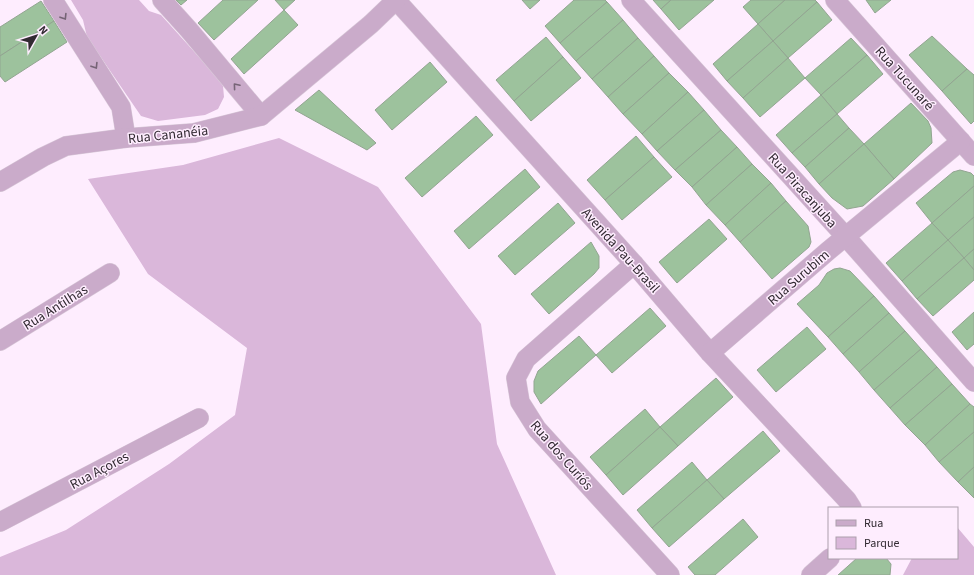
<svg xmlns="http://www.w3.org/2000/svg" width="974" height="575" viewBox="0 0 974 575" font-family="'Source Sans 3',sans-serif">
	<rect width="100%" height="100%" fill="#feedfe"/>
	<g fill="#dab7da">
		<path d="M 71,0 L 139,0 L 149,11 L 161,15 L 218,78 L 223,86 L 224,97 L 218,109 L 205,115 L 158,121 L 141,116 L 87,37 L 83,20 Z"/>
		<path d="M 279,138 L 378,187 L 481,324 L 497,444 L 556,575 L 0,575 L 0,557 L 66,530 L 169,464 L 235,415 L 247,348 L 148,274 L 88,179 L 183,165 Z"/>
		<path d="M 957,527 L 974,547 L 974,575 L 903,575 L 912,558 L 957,558 Z"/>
	</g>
	<g fill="#9dc29d" stroke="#92a591">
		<path d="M 176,0 L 187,0 L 181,5 Z"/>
		<path d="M 223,0 L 258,0 L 214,40 L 198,23 Z"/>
		<path d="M 275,0 L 295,0 L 284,10 Z"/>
		<path d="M 522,0 L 540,0 L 530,9 Z"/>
		<path d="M 574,0 L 605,0 L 607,2 L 560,43 L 545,26 Z"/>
		<path d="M 653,0 L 671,0 L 661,9 Z"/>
		<path d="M 671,0 L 714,0 L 679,30 L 661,9 Z"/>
		<path d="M 751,0 L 785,0 L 758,24 L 743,7 Z"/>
		<path d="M 785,0 L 815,0 L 817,2 L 773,41 L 758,24 Z"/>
		<path d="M 866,0 L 891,0 L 875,13 Z"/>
		<path d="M 41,1 L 54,21 L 0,56 L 0,27 Z"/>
		<path d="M 607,2 L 623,20 L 576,61 L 560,43 Z"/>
		<path d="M 817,2 L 832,20 L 788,58 L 773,41 Z"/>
		<path d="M 284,10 L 298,25 L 244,74 L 231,59 Z"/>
		<path d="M 623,20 L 638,38 L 592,79 L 576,61 Z"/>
		<path d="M 54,21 L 67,42 L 5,82 L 0,76 L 0,56 Z"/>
		<path d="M 758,24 L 773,41 L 727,81 L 713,64 Z"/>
		<path d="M 932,36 L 967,69 L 942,91 L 909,55 Z"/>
		<path d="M 546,37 L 563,57 L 514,101 L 496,80 Z"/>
		<path d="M 638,38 L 654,56 L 608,97 L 592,79 Z"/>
		<path d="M 851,38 L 867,55 L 821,95 L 805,78 Z"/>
		<path d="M 773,41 L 788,58 L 743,98 L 727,81 Z"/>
		<path d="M 867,55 L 883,74 L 837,114 L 821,95 Z"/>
		<path d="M 654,56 L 669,73 L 623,114 L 608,97 Z"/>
		<path d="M 563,57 L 581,78 L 531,121 L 514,101 Z"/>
		<path d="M 788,58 L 805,78 L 760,117 L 743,98 Z"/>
		<path d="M 430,62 L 447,82 L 392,130 L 375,110 Z"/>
		<path d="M 967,69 L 974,75 L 974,121 L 971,124 L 942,91 Z"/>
		<path d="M 669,73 L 688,92 L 642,134 L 623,114 Z"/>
		<path d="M 319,90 L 376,143 L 367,150 L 295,110 Z"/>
		<path d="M 688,92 L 704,110 L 657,151 L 642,134 Z"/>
		<path d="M 821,95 L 837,114 L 792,153 L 776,135 Z"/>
		<path d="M 911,103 L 928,121 L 931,128 L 932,143 L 894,179 L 864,144 Z"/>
		<path d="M 704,110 L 721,130 L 675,170 L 657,151 Z"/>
		<path d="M 837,114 L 849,128 L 805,167 L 792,153 Z"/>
		<path d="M 476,116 L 493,135 L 422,197 L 405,178 Z"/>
		<path d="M 849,128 L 864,144 L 819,184 L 805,167 Z"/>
		<path d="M 721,130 L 737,147 L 692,187 L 675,170 Z"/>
		<path d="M 636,136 L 654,157 L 605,200 L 587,180 Z"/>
		<path d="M 864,144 L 894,179 L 863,206 L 847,209 L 832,198 L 819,184 Z"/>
		<path d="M 737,147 L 752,164 L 706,205 L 692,187 Z"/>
		<path d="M 654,157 L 672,177 L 622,220 L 605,200 Z"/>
		<path d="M 752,164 L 771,183 L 725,225 L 706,205 Z"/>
		<path d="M 525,169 L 540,187 L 469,249 L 454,231 Z"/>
		<path d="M 960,170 L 971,173 L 974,176 L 974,186 L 932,223 L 916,203 L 953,172 Z"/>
		<path d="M 771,183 L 786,201 L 740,242 L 725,225 Z"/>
		<path d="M 974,186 L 974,217 L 948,240 L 932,223 Z"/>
		<path d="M 786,201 L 808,226 L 811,242 L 809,247 L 772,279 L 740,242 Z"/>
		<path d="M 558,203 L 575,223 L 515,275 L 498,256 Z"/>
		<path d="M 974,217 L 974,249 L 964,258 L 948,240 Z"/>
		<path d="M 709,219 L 727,239 L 677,283 L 659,262 Z"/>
		<path d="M 932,223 L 948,240 L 902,281 L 886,263 Z"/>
		<path d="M 948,240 L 964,258 L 917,299 L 902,281 Z"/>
		<path d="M 591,242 L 599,256 L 599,268 L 594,274 L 549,314 L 531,294 Z"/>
		<path d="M 974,249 L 974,270 L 964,258 Z"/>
		<path d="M 964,258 L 974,270 L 974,280 L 933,316 L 917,299 Z"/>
		<path d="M 840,268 L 850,271 L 874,296 L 828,337 L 797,304 L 819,285 L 827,273 L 834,269 Z"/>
		<path d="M 874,296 L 889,313 L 843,354 L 828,337 Z"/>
		<path d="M 650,308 L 666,326 L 612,373 L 596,355 Z"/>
		<path d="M 974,312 L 974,344 L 967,350 L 952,332 Z"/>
		<path d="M 889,313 L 905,331 L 859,372 L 843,354 Z"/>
		<path d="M 807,327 L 826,349 L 776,392 L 757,370 Z"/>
		<path d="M 905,331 L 921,349 L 874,390 L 859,372 Z"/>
		<path d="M 579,336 L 596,355 L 541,404 L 534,392 L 534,381 L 538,371 Z"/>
		<path d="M 921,349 L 937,367 L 890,408 L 874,390 Z"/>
		<path d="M 937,367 L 952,384 L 905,425 L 890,408 Z"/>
		<path d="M 716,378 L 733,397 L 678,446 L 660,427 Z"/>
		<path d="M 952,384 L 970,404 L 925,445 L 905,425 Z"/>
		<path d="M 970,404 L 974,407 L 974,432 L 939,462 L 925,445 Z"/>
		<path d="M 645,409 L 660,427 L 606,475 L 590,457 Z"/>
		<path d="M 660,427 L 678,446 L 623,495 L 606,475 Z"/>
		<path d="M 763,431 L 780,451 L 724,499 L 707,480 Z"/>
		<path d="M 974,432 L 974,467 L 958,482 L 939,462 Z"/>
		<path d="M 692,462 L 707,480 L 652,528 L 637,510 Z"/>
		<path d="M 974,467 L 974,498 L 958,482 Z"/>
		<path d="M 707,480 L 724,499 L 669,547 L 652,528 Z"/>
		<path d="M 743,519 L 758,537 L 715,575 L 695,575 L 688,567 Z"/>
		<path d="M 857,558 L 886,558 L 891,564 L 890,575 L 838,575 Z"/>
	</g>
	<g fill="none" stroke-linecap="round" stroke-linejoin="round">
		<defs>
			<g id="street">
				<path d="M 53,0 L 121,107 L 126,138"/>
				<path d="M 162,0 L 189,30 L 261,116"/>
				<path d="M 396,0 L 634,264 L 710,353 L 847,500 L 852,508"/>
				<path d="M 631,0 L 846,237 L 974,382"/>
				<path d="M 835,0 L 974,156"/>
				<path d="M 0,182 L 43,157 L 66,146 L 126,138 L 194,133 L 261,116 L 371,24 L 396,0"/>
				<path d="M 634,264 L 526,359 L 516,378 L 520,402 L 537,429 L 670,575"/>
				<path d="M 0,341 L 110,273"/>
				<path d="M 710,353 L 828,251 L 961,141"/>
				<path d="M 0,522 L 199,418"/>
				<path d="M 811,575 L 830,558"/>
			</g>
		</defs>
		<use href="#street" stroke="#d9cad9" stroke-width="20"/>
		<use href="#street" stroke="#caabca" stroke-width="19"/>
	</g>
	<defs><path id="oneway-chevron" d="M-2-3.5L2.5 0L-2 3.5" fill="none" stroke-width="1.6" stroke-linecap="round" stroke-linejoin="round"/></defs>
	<g stroke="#766476">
		<use href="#oneway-chevron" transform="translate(64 17) rotate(58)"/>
		<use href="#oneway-chevron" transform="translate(95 66) rotate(58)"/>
		<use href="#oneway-chevron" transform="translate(236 86) rotate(-130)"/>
	</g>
	<g text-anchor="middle" stroke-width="3" stroke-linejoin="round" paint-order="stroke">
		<g font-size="14" fill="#322a32" stroke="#feedfe">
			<text transform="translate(905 78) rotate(48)" y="5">Rua Tucunaré</text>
			<text transform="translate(168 134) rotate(-6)" y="5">Rua Cananéia</text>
			<text transform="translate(803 190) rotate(48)" y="5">Rua Piracanjuba</text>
			<text transform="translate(621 250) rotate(48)" y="5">Avenida Pau-Brasil</text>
			<text transform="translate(798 277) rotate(-41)" y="5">Rua Surubim</text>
			<text transform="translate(55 307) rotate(-32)" y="5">Rua Antilhas</text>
			<text transform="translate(562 455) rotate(49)" y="5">Rua dos Curiós</text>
			<text transform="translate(99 470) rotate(-28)" y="5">Rua Açores</text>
		</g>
	</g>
	<rect x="828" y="507" width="130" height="52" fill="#feedfe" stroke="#ac9fac"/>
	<rect x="836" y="520" width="20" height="6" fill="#caabca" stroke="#ac9fac"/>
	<text x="864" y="527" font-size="12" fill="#322a32">Rua</text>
	<rect x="836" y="537" width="20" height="12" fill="#dab7da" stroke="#ac9fac"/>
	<text x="864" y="547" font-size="12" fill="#322a32">Parque</text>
	<g transform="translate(36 36) rotate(51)" stroke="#feedfe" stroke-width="3" paint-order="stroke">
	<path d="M0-3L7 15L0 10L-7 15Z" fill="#322a32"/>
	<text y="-6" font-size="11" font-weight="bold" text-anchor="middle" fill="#322a32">N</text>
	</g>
</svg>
